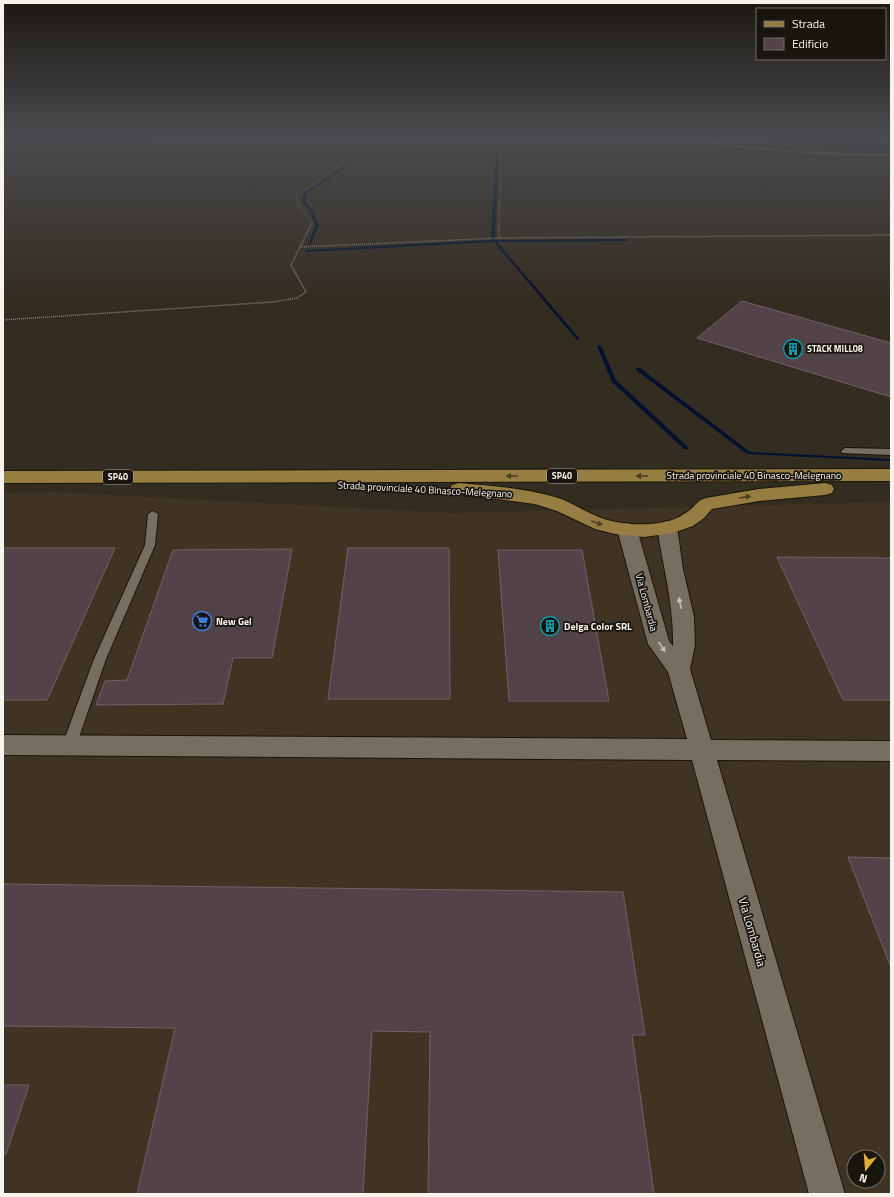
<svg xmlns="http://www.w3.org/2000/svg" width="894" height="1197" viewBox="0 0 894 1197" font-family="'Titillium Web',sans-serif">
	<rect width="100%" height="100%" fill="#332c20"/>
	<path fill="#3f3423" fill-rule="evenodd" d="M 54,492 L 450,513 L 891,502 L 891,1194 L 3,1194 L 3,493 ZM 854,1157 L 878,1157 L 878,1181 L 854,1181 Z"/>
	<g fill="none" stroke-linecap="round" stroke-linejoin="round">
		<g fill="#031130" fill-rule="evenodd">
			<path d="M 369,135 L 371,135 L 365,145 L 351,162 L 334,176 L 307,193 L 305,201 L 312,210 L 319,225 L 311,244 L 308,245 L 315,225 L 309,210 L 301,201 L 305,192 L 332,174 L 349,161 L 363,145 Z"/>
			<path d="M 497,135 L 499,135 L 495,238 L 493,239 L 491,238 Z"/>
			<path d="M 356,137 L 355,139 L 3,143 L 3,141 Z"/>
			<path d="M 494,239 L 496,240 L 627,239 L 629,240 L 627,241 L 497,242 L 579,338 L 580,339 L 578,340 L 577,340 L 494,242 L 307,252 L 305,251 L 307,250 L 492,240 Z"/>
			<path d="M 598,345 L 601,346 L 616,380 L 688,447 L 688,449 L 684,449 L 612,382 L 597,346 Z"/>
			<path d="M 636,368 L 640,368 L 750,452 L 891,459 L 891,461 L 747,454 L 636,370 Z"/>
		</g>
		<path fill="#031130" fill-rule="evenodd" d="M 731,135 L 775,135 L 891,144 L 891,150 L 735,138 Z"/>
	</g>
	<g fill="#524349" stroke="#716167">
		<path d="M 742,301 L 891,343 L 891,397 L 697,338 Z"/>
		<path d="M 3,548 L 115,548 L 47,700 L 3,700 Z"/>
		<path d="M 348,548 L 449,548 L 450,699 L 328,699 Z"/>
		<path d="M 292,549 L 272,658 L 233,658 L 223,704 L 96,705 L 105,681 L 127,680 L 173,550 Z"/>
		<path d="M 498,550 L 582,550 L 609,701 L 509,701 Z"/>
		<path d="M 777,557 L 891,558 L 891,700 L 843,700 Z"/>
		<path d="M 848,857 L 891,858 L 891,965 L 890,965 Z"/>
		<path d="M 3,884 L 623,892 L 645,1035 L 632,1035 L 654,1194 L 428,1194 L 430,1032 L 372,1031 L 363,1194 L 137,1194 L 175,1028 L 3,1026 Z"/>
		<path d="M 3,1085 L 29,1085 L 6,1154 L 3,1154 Z"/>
	</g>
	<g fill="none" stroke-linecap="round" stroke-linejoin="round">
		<defs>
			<g id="service">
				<path d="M 690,135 L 697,135 L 728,144 L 796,151 L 891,154 L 891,156 C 849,157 807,154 765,150 C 741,148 711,148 690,135 Z"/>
				<path d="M 845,448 L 891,449 L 891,455 L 842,453 L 841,451 Z"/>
				<path d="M 153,511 L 158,514 L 155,545 L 106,659 L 76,746 L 74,750 L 69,751 L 64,750 L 62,746 L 94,659 L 145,545 L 148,514 Z"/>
			</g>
			<path id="minor" d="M 667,521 L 674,523 L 677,527 L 683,569 L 694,617 L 695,645 L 690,669 L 711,740 L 891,741 L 891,761 L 717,760 L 845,1194 L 809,1194 L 692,760 L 3,755 L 3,735 L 687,739 L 668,672 L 648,644 L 617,529 L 620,525 L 627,523 L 634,525 L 637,529 L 669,641 L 673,646 C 674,606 663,566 657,527 L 660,523 Z"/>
			<g id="primary">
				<path d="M 891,469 L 891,481 L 3,483 L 3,471 Z"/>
				<path d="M 459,483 C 491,486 524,488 555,497 C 569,501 580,509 594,515 C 613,524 638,526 659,523 C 670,522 681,517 690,510 C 696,505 698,500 706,498 L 759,489 L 825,483 L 832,485 L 834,489 L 832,493 L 825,495 L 759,501 L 712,509 L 704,518 L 693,526 L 673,533 L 644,537 L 615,534 L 595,529 L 557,511 L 535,504 L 452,493 L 450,489 L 452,485 Z"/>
			</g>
		</defs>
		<use href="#service" stroke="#1a1409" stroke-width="2"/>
		<use href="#minor" stroke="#1a1409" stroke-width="2"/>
		<use href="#primary" stroke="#1a1409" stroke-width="2"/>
		<g stroke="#898379" stroke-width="1" stroke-dasharray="1 1" stroke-linecap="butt">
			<path d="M 311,226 L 312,223 L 299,206 L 296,196 L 342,164 L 363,135"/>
			<path d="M 499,226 L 502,135"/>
		</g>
		<g stroke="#898379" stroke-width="1.5" stroke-dasharray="1 1" stroke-linecap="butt">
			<path d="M 499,238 L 499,225"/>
			<path d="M 300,247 L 499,238 L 891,235"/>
			<path d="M 3,320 L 273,302 L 297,298 L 306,292 L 291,265 L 311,225"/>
		</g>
		<use href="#service" fill="#766e61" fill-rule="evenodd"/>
		<use href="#minor" fill="#766e61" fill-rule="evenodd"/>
		<use href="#primary" fill="#967e42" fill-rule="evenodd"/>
	</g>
	<defs><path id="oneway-solid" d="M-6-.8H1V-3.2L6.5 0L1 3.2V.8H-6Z"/></defs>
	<g fill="#4a3f23">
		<use href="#oneway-solid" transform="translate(512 476) rotate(-180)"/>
		<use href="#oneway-solid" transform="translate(642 476) rotate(180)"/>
		<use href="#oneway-solid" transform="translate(745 497) rotate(-9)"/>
		<use href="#oneway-solid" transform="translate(597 523) rotate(19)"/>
	</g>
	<g fill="#c4beb4">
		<use href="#oneway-solid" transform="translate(680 603) rotate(-102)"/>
		<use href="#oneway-solid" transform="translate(662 647) rotate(57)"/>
	</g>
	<linearGradient id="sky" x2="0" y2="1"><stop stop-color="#1c1812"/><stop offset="0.45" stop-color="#4a4b4e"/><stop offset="1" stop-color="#4a4b4e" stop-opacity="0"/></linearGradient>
	<rect width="894" height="303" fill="url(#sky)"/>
	<defs>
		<symbol id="building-ring" viewBox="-11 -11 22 22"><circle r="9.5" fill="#18150f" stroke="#0f9aa8" stroke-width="1.5"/><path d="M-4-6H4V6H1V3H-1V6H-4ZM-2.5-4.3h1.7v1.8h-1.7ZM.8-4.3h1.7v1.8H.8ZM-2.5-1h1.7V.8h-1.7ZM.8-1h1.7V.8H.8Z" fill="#0f9aa8"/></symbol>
		<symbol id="supermarket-ring" viewBox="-11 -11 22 22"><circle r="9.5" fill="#18150f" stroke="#3f7fe0" stroke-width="1.5"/><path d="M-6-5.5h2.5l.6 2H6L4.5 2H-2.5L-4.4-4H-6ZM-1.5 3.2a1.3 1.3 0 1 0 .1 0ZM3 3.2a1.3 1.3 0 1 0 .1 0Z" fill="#3f7fe0"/></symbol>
	</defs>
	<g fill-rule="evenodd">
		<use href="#building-ring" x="782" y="338" width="22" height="22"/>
		<use href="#supermarket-ring" x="191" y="610" width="22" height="22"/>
		<use href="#building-ring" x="539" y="615" width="22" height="22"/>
	</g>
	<g text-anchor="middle" stroke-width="3.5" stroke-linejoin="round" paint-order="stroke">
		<g font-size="9" font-weight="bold" fill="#f8f3ec" stroke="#18150f" text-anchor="start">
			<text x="807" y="352">STACK MILL08</text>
		</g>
		<g fill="#18150f" stroke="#b5b0aa" stroke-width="1">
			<rect x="547" y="469" width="30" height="14" rx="3"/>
			<rect x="103" y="470" width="30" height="14" rx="3"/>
		</g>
		<g font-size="9" font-weight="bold" fill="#f8f3ec">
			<text x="562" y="479">SP40</text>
			<text x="118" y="480">SP40</text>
		</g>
		<g font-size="10" fill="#f8f3ec" stroke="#18150f">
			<text x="754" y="479">Strada provinciale 40 Binasco-Melegnano</text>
			<text transform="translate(425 489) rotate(3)" y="4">Strada provinciale 40 Binasco-Melegnano</text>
			<text transform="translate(647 602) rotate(75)" y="4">Via Lombardia</text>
		</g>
		<g font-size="10" font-weight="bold" fill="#f8f3ec" stroke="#18150f" text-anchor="start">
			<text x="216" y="625">New Gel</text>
			<text x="564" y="630">Delga Color SRL</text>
		</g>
		<g font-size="12" fill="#f8f3ec" stroke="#18150f">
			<text transform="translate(752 932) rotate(74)" y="4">Via Lombardia</text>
		</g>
	</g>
	<rect width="894" height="1197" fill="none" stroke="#f8f3ec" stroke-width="8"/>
	<rect x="756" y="8" width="130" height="52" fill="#18150f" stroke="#726e67"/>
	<rect x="764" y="21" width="20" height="6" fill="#967e42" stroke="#726e67"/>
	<text x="792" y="28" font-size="12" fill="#f8f3ec">Strada</text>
	<rect x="764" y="38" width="20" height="12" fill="#524349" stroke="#726e67"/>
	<text x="792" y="48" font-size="12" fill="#f8f3ec">Edificio</text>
	<g transform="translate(866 1169) rotate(197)"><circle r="19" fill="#18150f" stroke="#726e67"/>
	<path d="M0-3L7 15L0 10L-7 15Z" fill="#dfb034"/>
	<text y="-6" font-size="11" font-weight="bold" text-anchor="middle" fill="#f8f3ec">N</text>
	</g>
</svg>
